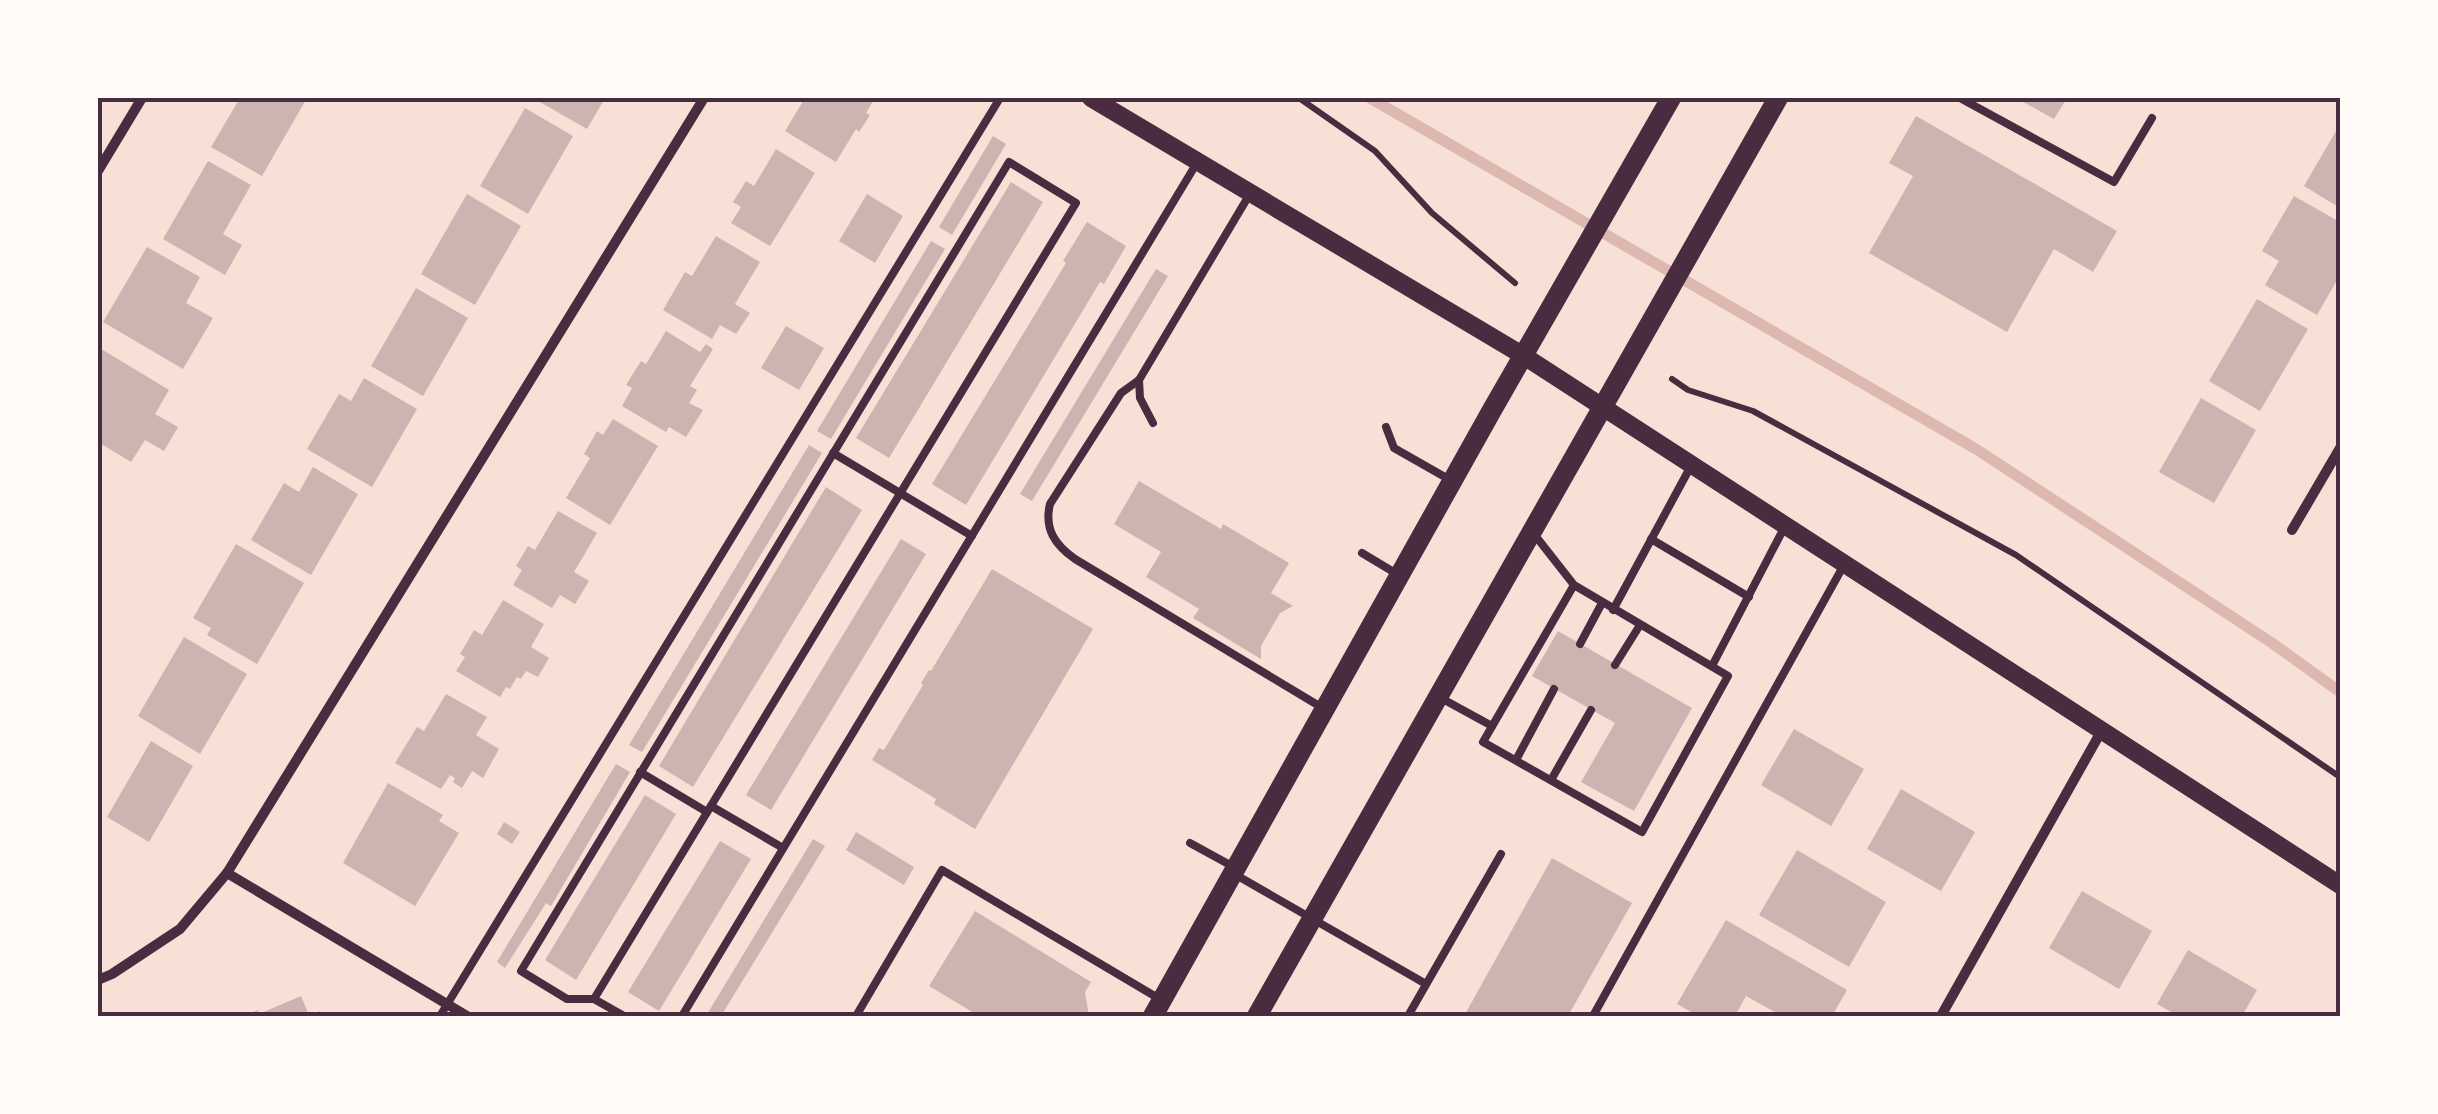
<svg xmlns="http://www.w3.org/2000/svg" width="2438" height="1114" viewBox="0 0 2438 1114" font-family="'Varela Round',sans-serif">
	<rect width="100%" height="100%" fill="#f7e1d7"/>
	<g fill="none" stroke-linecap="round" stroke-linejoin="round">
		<path stroke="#dcb8b0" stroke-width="11" d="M 1370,98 L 1976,449 L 2272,643 L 2340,692"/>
	</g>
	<g fill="#ccb4b1">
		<path d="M 240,98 L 307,98 L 262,176 L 211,147 Z"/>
		<path d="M 533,98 L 605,98 L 587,129 Z"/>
		<path d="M 805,98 L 875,98 L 866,113 L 870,115 L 859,132 L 856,129 L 836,162 L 785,131 Z"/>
		<path d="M 2016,98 L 2067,98 L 2054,119 Z"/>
		<path d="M 525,108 L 573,136 L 528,214 L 480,186 Z"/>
		<path d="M 1916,116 L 2117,231 L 2093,272 L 2054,249 L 2007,332 L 1869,253 L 1913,176 L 1889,163 Z"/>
		<path d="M 2340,124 L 2340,208 L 2304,186 Z"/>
		<path d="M 993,136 L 1006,144 L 952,235 L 939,227 Z"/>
		<path d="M 776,149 L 815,173 L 770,246 L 731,223 L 741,207 L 733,202 L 746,181 L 754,186 Z"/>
		<path d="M 208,161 L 251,185 L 223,234 L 242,245 L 225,275 L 163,239 Z"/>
		<path d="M 1011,182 L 1043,202 L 889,458 L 856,438 Z"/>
		<path d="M 467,194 L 521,226 L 475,305 L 421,274 Z"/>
		<path d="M 867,194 L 903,216 L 875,263 L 839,241 Z"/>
		<path d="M 2294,196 L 2340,222 L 2340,275 L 2317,315 L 2265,285 L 2279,261 L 2262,251 Z"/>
		<path d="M 1087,222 L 1126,246 L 1104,284 L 1100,282 L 966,505 L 932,484 L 1066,263 L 1063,261 Z"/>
		<path d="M 716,236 L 760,262 L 735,304 L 750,313 L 736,334 L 720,325 L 712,339 L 663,310 L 685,272 L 692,276 Z"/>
		<path d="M 931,241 L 945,249 L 831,439 L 817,431 Z"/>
		<path d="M 147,247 L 200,277 L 186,303 L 213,318 L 183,369 L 103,322 Z"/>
		<path d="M 1156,269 L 1168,276 L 1032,501 L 1020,494 Z"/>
		<path d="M 416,288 L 468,318 L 423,396 L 371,366 Z"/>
		<path d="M 2257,299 L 2308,329 L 2260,411 L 2209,381 Z"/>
		<path d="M 786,326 L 824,348 L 799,390 L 761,368 Z"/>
		<path d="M 666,331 L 700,352 L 706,344 L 713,349 L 690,386 L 697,390 L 689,403 L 703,410 L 686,437 L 669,427 L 666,432 L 622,406 L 632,388 L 626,385 L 641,361 L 646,364 Z"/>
		<path d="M 98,347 L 169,390 L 155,414 L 178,427 L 164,451 L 145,440 L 131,462 L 98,442 Z"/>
		<path d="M 364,378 L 417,409 L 372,487 L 307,449 L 339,394 L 351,401 Z"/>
		<path d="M 2201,398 L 2256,430 L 2214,503 L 2159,472 Z"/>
		<path d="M 613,419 L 658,446 L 610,525 L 566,498 L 590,458 L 584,454 L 597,431 L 603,435 Z"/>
		<path d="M 809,445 L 822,453 L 642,752 L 629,745 Z"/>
		<path d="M 313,467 L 358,494 L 311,575 L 251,540 L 284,483 L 299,492 Z"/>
		<path d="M 1139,481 L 1221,529 L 1223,524 L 1289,563 L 1271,593 L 1293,606 L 1280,613 L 1261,646 L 1261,659 L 1193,618 L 1199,609 L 1146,577 L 1161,552 L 1114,524 Z"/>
		<path d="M 826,487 L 862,510 L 693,787 L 659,766 Z"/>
		<path d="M 558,511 L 597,533 L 574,572 L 589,581 L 575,604 L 560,595 L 552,608 L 513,585 L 522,570 L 516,566 L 528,546 L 535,550 Z"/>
		<path d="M 901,539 L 926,554 L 771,810 L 746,795 Z"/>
		<path d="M 236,544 L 304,583 L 257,664 L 207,635 L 211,628 L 193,618 Z"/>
		<path d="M 992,569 L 1093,629 L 975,829 L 934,804 L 936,799 L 872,760 L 879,748 L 884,750 L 923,685 L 921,683 L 929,670 L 931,671 Z"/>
		<path d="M 503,600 L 544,624 L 531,647 L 549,658 L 538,677 L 526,671 L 521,679 L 517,677 L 510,689 L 506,687 L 500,697 L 456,671 L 465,657 L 460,654 L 474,630 L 482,635 Z"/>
		<path d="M 1558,631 L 1692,708 L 1634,811 L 1581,782 L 1615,723 L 1532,676 Z"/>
		<path d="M 184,637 L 247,674 L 200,754 L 138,716 Z"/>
		<path d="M 446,694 L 487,717 L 476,735 L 499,749 L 483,778 L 472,771 L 462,788 L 453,782 L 455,778 L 450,775 L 441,789 L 395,763 L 417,727 L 424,731 Z"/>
		<path d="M 1794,729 L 1864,769 L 1831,826 L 1761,785 Z"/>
		<path d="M 151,741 L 193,766 L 149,842 L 107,817 Z"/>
		<path d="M 616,764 L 630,772 L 551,906 L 546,903 L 505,968 L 497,962 Z"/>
		<path d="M 388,783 L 443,815 L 439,821 L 459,833 L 415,906 L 343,863 Z"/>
		<path d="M 1901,789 L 1975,832 L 1941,891 L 1867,849 Z"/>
		<path d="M 645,795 L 676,814 L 576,980 L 545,960 Z"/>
		<path d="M 504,822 L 520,832 L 512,844 L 497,834 Z"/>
		<path d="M 856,832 L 914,867 L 904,885 L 846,850 Z"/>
		<path d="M 813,839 L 825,846 L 721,1016 L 706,1016 Z"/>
		<path d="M 720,841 L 751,859 L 659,1011 L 628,992 Z"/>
		<path d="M 1797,850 L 1886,902 L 1849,967 L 1759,915 Z"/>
		<path d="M 1552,858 L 1632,903 L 1568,1016 L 1464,1016 Z"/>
		<path d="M 2082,891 L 2152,931 L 2119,989 L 2049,948 Z"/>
		<path d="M 975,911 L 1091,982 L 1085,992 L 1089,1016 L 994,1016 L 990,1014 L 979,1016 L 929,986 Z"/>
		<path d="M 1726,920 L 1847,990 L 1832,1016 L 1782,1016 L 1746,996 L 1735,1016 L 1698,1016 L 1677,1004 Z"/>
		<path d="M 2188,950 L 2257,990 L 2242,1016 L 2178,1016 L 2157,1004 Z"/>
		<path d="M 301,996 L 309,1015 L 320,1011 L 323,1016 L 243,1016 L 258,1010 L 259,1014 Z"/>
	</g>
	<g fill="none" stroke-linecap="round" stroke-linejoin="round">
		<g stroke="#4a2c40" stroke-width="6">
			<path d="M 1299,98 L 1375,151 L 1432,213 L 1515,283"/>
			<path d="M 1672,379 L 1688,390 L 1753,411 L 2016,555 L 2340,777"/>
		</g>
		<g stroke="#4a2c40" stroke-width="8">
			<path d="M 1960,98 L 2114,182 L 2152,118"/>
			<path d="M 1251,192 L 1139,380 L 1121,393 L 1050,504 C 1044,529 1055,545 1075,559 L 1321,707"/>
			<path d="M 1139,380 L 1140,398 L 1153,423"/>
			<path d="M 1386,427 L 1394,448 L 1452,481"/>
			<path d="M 833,453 L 972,536"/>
			<path d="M 1534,534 L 1574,585 L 1728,676 L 1642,832 L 1483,742 L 1574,585"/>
			<path d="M 1651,539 L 1749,597"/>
			<path d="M 1362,553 L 1397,574"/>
			<path d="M 1613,610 L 1692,464"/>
			<path d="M 1580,644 L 1602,603"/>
			<path d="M 1615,665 L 1640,625"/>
			<path d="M 1712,666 L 1784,528"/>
			<path d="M 1439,697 L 1492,726"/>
			<path d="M 1516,760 L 1554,689"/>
			<path d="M 640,772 L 707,812"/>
			<path d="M 1551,780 L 1591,710"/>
			<path d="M 711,806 L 783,848"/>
			<path d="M 1190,843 L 1232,866"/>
			<path d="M 1236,875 L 1426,984"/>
			<path d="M 594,999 L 1076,203 L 1009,162 L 521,971 L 567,999 L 594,999 L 624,1016"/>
			<path d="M 440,1016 L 1000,98"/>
			<path d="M 682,1016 L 1198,161"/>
			<path d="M 856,1016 L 942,870 L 1158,998"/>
			<path d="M 1408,1016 L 1501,854"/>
			<path d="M 1593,1016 L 1845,563"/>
		</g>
		<g stroke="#4a2c40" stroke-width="10">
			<path d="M 98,171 L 142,98"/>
			<path d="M 2292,530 L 2340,448"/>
			<path d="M 227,873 L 467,1016"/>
			<path d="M 98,980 L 112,974 L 180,929 L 227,873 L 704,98"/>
			<path d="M 1941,1016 L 2102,730"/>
		</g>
		<path stroke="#4a2c40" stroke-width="18" d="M 1091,98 L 1524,356 L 2340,885"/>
		<g stroke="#4a2c40" stroke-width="20">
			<path d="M 1153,1016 L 1492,410 L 1671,98"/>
			<path d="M 1257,1016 L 1778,98"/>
		</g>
	</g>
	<rect width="2438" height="1114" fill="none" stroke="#fffaf5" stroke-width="200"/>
	<rect x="100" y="100" width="2238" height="914" fill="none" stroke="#4a2c40" stroke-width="4"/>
</svg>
